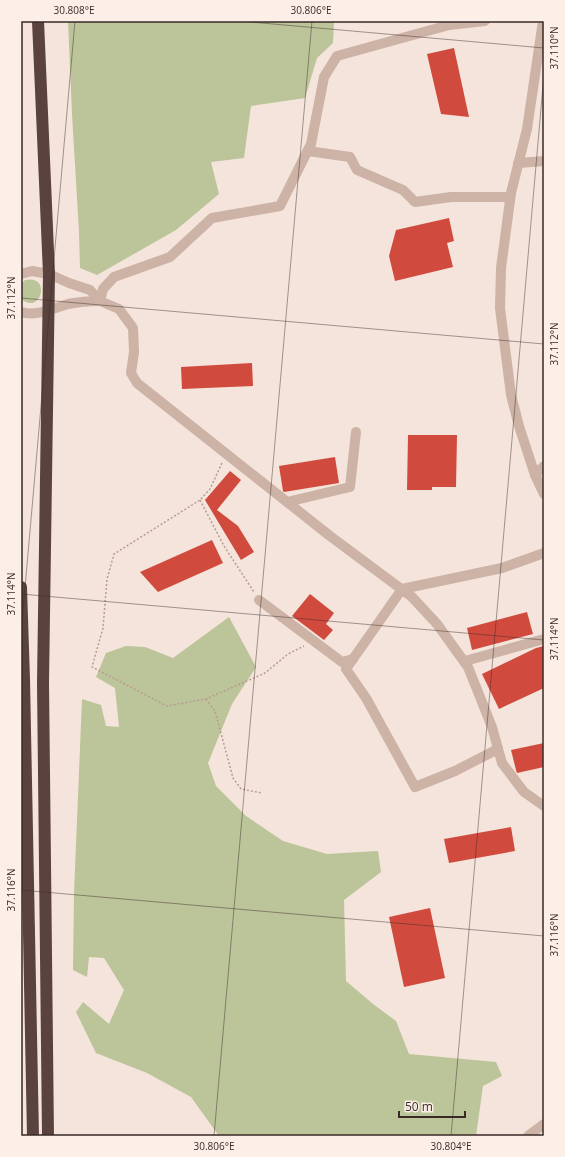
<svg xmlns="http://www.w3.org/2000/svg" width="565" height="1157" viewBox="0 0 565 1157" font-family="'Open Sans',sans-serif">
	<rect width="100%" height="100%" fill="#f4e4db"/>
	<g fill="#bcc499">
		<path d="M 68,21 L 334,21 L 333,43 L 317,58 L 305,98 L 251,106 L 244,158 L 211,162 L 219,194 L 176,230 L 97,275 L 80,268 L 79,232 L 72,114 Z"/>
		<path d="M 25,280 C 52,274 41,316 21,299 L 21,284 Z"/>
		<path d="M 229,617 L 256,667 L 232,704 L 208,763 L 216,786 L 246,816 L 283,841 L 327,854 L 378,851 L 381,872 L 344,900 L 346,981 L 373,1004 L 396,1021 L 409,1054 L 496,1062 L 502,1076 L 483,1086 L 476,1136 L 219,1136 L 191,1097 L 147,1073 L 96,1053 L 76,1012 L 83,1002 L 109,1024 L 124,990 L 104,958 L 89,957 L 87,977 L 73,970 L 74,894 L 82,699 L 101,705 L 106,726 L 119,727 L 115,688 L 96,677 L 106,653 L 126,646 L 145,647 L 173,658 Z"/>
	</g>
	<g fill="#d04b3d">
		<path d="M 454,48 L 469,117 L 441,114 L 427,54 Z"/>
		<path d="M 449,218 L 454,241 L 447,243 L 453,267 L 395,281 L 389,256 L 396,230 Z"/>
		<path d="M 252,363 L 253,386 L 182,389 L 181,367 Z"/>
		<path d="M 408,435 L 457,435 L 456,487 L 432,487 L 432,490 L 407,490 Z"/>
		<path d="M 335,457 L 339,483 L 284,492 L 283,491 L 279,466 Z"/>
		<path d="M 230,471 L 241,480 L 217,510 L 238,526 L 254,552 L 241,560 L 205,500 Z"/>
		<path d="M 212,540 L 223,563 L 158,592 L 140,572 Z"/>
		<path d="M 310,594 L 334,613 L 326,624 L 333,630 L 324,640 L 292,616 Z"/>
		<path d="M 527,612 L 533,634 L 472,650 L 467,628 Z"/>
		<path d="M 544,646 L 544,688 L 499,709 L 482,674 L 536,648 Z"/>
		<path d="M 544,743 L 544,767 L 517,773 L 516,770 L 511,750 Z"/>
		<path d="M 511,827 L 515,851 L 449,863 L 444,839 Z"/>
		<path d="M 430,908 L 445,978 L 404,987 L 389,917 Z"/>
	</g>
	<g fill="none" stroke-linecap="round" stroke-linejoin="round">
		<g stroke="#b99b90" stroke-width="1.5" stroke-dasharray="2 2" stroke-linecap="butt">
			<path d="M 222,463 L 210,489 L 200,500 L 114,554 L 107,579 L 103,628 L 92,667 L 167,706 L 206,699 L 265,673 L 288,654 L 304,646"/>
			<path d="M 200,500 L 224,546 L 254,592"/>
			<path d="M 206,699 L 215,711 L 233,778 L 241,789 L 262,793"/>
		</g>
		<g stroke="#cdb2a6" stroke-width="10">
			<path d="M 485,21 L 449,25 L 337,56 L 324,77 L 311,144 L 280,206 L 212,218 L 170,257 L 114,277 L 103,289 L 100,301 L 119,309 L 133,328 L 134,352 L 131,373 L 137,383 L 330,536 L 412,597 L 437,624 L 468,667 L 492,727 L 502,763 L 524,792 L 544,806"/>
			<path d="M 543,21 L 527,129 L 511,193 L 501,268 L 500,308 L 511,395 L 519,426 L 535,475 L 544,494"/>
			<path d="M 308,151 L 350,157 L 357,170 L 403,190 L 415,202 L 451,197 L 510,197"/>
			<path d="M 518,163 L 544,161"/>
			<path d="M 21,274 L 32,271 L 49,274 L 69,283 L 90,290 L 100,301 C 89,301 78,302 68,304 C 55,308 34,317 21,312"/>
			<path d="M 535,475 L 544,466"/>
			<path d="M 287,502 L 350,487 L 356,432"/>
			<path d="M 259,600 L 342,662 L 353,659"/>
			<path d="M 465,661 L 544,639"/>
			<path d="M 498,749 L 455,771 L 415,787 L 366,698 L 346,669 L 402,589 L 502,568 L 544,553"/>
			<path d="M 528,1136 L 544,1124"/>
		</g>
		<g stroke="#5a423e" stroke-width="12">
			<path d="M 38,21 L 49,274 L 43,683 L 48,1136"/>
			<path d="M 21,587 L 24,680 L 33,1136"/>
		</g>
	</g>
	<path fill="none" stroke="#392a27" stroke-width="1" stroke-opacity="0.45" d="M 239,21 L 544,48M 21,298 L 544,344M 21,594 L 544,640M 21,633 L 75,21M 21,890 L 544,936M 214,1136 L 312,21M 451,1136 L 544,74"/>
	<rect width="565" height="1157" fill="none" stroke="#fbefe8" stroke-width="44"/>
	<path d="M399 1111v6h66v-6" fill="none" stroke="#392a27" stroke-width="2"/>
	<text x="405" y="1111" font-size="12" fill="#392a27" stroke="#fbefe8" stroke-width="3" paint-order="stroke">50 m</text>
	<rect x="22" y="22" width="521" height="1113" fill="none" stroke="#392a27" stroke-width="1.5"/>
	<g font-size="10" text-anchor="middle" fill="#392a27">
		<text x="74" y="14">30.808°E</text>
		<text x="311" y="14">30.806°E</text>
		<text transform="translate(554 48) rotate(-90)" y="4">37.110°N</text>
		<text transform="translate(11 298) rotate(-90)" y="4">37.112°N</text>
		<text transform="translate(554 344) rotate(-90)" y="4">37.112°N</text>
		<text transform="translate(11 594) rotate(-90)" y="4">37.114°N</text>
		<text transform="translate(554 639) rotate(-90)" y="4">37.114°N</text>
		<text transform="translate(11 890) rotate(-90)" y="4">37.116°N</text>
		<text transform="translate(554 935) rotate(-90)" y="4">37.116°N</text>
		<text x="214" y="1150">30.806°E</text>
		<text x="451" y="1150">30.804°E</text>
	</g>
</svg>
